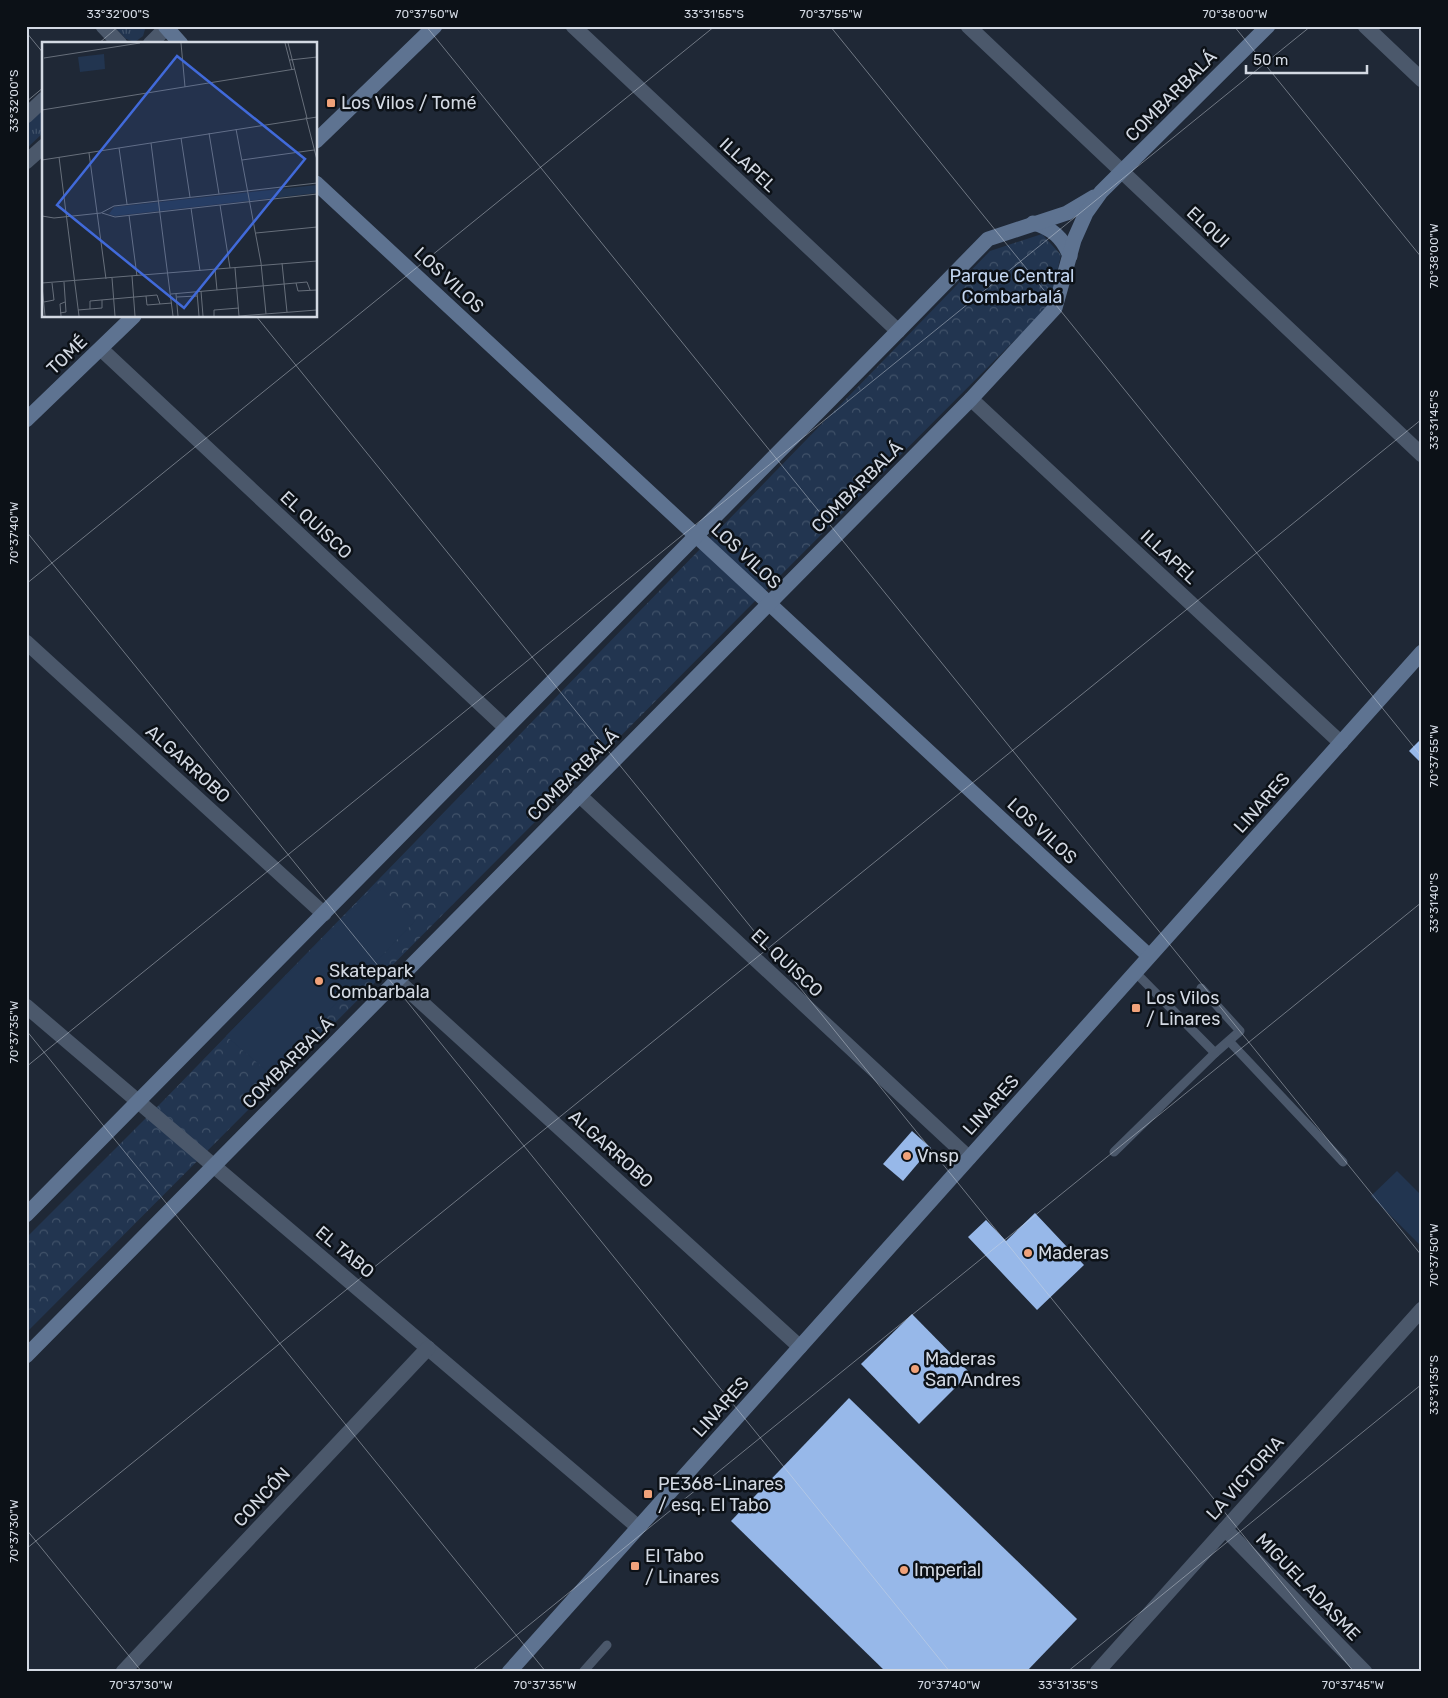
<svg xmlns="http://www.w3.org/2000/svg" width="1448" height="1698" viewBox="0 0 1448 1698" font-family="Rubik,sans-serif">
	<defs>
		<pattern id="grass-tufts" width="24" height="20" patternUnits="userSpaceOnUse" patternTransform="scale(1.25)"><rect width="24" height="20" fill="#223550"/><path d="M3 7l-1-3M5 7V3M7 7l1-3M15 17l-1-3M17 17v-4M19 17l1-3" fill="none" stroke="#415269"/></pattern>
		<pattern id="park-crowns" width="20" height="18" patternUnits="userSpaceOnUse" patternTransform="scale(1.25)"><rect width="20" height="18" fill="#223550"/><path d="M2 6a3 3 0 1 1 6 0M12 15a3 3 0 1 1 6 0" fill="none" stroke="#415269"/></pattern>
	</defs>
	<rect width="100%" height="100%" fill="#1f2836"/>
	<g fill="url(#grass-tufts)">
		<path d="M 114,26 L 146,26 L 143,36 L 135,42 L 126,39 Z"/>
		<path d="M 44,106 L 44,132 L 26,149 L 26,123 Z"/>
	</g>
	<path fill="url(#park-crowns)" d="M 1042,234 L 1061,255 L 1049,306 L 26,1333 L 26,1238 L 163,1101 L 990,251 Z"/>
	<g fill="#223550">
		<path d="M 377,883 L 415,921 L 269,1073 L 226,1036 Z"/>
		<path d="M 1397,1171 L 1422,1196 L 1422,1247 L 1371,1196 Z"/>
	</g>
	<g fill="#97b8e9">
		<path d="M 1422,738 L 1422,764 L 1409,751 Z"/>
		<path d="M 912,1131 L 931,1148 L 903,1181 L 883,1164 Z"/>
		<path d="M 1035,1213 L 1084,1265 L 1037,1310 L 968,1237 L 986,1220 L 1006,1241 Z"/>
		<path d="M 912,1314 L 970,1373 L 919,1424 L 861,1364 Z"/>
		<path d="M 849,1398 L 1077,1619 L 1026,1672 L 886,1672 L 731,1521 Z"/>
	</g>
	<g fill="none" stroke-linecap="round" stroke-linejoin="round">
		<g stroke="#4b586b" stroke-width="9">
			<path d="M 1135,972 L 1215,1053 L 1240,1031 L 1201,988"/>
			<path d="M 1229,1041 L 1343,1162"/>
			<path d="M 1114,1152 L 1215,1053"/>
			<path d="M 583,1672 L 607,1645"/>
		</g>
		<g stroke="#4b586b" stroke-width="15">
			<path d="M 103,26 L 120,44"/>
			<path d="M 573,26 L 898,331"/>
			<path d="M 968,26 L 1422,455"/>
			<path d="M 1365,26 L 1422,80"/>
			<path d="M 150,44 L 166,28"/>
			<path d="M 26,116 L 44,99"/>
			<path d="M 26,162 L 44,146"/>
			<path d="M 101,349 L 506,728"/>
			<path d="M 971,399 L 1341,743"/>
			<path d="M 26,642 L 324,914"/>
			<path d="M 579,795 L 969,1158"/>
			<path d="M 397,980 L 800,1347"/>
			<path d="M 26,1006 L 638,1527"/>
			<path d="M 1225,1529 L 1365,1672"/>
			<path d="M 123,1672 L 428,1348"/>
			<path d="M 1097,1672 L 1422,1309"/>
		</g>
		<g stroke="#5e7391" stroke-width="15">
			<path d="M 165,26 L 181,44"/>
			<path d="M 316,141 L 435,26"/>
			<path d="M 316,183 L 1149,956"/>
			<path d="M 1033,223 C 1052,228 1063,238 1070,256"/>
			<path d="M 26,420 L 134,316"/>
			<path d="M 26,1215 L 898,331 L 988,239 L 1067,213 L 1094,197"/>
			<path d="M 26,1356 L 971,399 L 1055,308 L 1074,240 L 1086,213 L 1101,192 L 1268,26"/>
			<path d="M 509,1672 L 1422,652"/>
		</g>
	</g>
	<path fill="none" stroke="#d3d9e3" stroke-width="1" stroke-opacity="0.45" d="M 426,26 L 1422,1256M 830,26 L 1422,757M 1234,26 L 1422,258M 26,32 L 44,54M 98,44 L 119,26M 26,102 L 44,87M 256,316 L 1354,1672M 26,531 L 950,1672M 26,584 L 715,26M 26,1030 L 546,1672M 26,1067 L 1311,26M 26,1529 L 142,1672M 26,1549 L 1422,419M 471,1672 L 1422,902M 1067,1672 L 1422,1384"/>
	<g fill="#f0a27a" stroke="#0c1117" stroke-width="2">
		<rect x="326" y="98" width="10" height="10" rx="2.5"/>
		<circle cx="319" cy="981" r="5"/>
		<rect x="1131" y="1003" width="10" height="10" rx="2.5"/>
		<circle cx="907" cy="1156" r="5"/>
		<circle cx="1028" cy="1253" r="5"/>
		<circle cx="915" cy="1369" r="5"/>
		<rect x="643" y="1489" width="10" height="10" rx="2.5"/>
		<rect x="630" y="1561" width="10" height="10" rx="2.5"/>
		<circle cx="904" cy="1570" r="5"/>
	</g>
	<g text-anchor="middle" stroke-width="5" stroke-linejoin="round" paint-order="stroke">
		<g font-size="18" fill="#d3d9e3" stroke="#0c1117">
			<text transform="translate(1171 96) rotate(-45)" y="6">COMBARBALÁ</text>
			<text transform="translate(748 165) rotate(43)" y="6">ILLAPEL</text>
			<text transform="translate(1208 227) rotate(43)" y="6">ELQUI</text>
			<text transform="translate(449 280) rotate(43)" y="6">LOS VILOS</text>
			<text transform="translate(67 355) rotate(-44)" y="6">TOMÉ</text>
			<text transform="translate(857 487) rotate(-45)" y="6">COMBARBALÁ</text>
			<text transform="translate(316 525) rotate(43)" y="6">EL QUISCO</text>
			<text transform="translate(746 556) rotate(43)" y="6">LOS VILOS</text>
			<text transform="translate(1169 557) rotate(43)" y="6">ILLAPEL</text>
			<text transform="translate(188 764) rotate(42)" y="6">ALGARROBO</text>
			<text transform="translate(573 775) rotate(-45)" y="6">COMBARBALÁ</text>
			<text transform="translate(1262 803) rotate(-48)" y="6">LINARES</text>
			<text transform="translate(1042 831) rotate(43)" y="6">LOS VILOS</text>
			<text transform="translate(787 963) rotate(43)" y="6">EL QUISCO</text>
			<text transform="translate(288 1063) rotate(-45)" y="6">COMBARBALÁ</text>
			<text transform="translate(991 1105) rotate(-48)" y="6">LINARES</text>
			<text transform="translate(611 1149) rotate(42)" y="6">ALGARROBO</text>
			<text transform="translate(345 1252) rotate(40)" y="6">EL TABO</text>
			<text transform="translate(721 1407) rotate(-48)" y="6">LINARES</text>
			<text transform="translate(1245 1478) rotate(-48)" y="6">LA VICTORIA</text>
			<text transform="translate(262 1497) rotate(-47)" y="6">CONCÓN</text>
			<text transform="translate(1308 1587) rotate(46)" y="6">MIGUEL ADASME</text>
		</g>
		<g font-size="18" fill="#d3d9e3" stroke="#0c1117" text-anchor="start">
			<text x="341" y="109">Los Vilos / Tomé</text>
			<text x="329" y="977">Skatepark<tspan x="329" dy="21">Combarbala</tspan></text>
			<text x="1146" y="1004">Los Vilos<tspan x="1146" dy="21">/ Linares</tspan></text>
			<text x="917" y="1162">Vnsp</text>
			<text x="1038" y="1259">Maderas</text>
			<text x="925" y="1365">Maderas<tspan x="925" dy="21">San Andres</tspan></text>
			<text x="658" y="1490">PE368-Linares<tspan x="658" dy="21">/ esq. El Tabo</tspan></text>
			<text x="645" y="1562">El Tabo<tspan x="645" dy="21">/ Linares</tspan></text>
			<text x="914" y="1576">Imperial</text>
		</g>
		<g font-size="18" fill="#c3d6f1" stroke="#0c1117">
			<text x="1012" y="282">Parque Central<tspan x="1012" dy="21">Combarbalá</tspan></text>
		</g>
	</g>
	<g transform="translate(42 42)">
		<rect width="275" height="275" fill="#1f2836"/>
		<path d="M 275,143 L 275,151 L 73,174 L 67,172 L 72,165 Z" fill="#223550"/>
		<path d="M 62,12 L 63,27 L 38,30 L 36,15 ZM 194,153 L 196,159 L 172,162 L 171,156 Z" fill="#223550"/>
		<path fill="none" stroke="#676f7b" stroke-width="1" d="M 139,1 L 143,45M 243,1 L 250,28M 246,1 L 265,76M 2,16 L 98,1M 248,18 L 275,15M 0,68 L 253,27M 264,75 L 275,118M 194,87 L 219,221 L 224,272M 167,91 L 177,152M 139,96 L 148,155M 109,101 L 131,274M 77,106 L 85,162M 47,111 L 64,237M 17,115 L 37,274M 0,118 L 275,75M 200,118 L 272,108M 178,163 L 188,226M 149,166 L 158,229M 60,171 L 73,175 L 275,152M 87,173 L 95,234M 0,174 L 12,176 L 59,171 L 72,164 L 275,141M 214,191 L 275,185M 240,221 L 245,270M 193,226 L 197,274 L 275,268M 173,227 L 175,248M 90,234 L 93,274M 70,236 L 73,274M 0,241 L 275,219M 254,241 L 256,249 L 275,248M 0,244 L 3,274M 159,249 L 161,274M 155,250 L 157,274M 129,252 L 265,240 L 268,248M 134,252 L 136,274M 104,254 L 105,263 L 130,261M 135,255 L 155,254M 2,260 L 12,258 L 10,241M 48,267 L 48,259 L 115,253 L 118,262M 36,268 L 60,266 L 60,258M 18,271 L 24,270 L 22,240M 19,274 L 18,262 L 23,260M 172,274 L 172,268 L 197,266"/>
		<path fill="#416ada" fill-opacity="0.15" stroke="#416ada" stroke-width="2.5" d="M 135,14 L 263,117 L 142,266 L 15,163 Z"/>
		<rect width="275" height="275" fill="none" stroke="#d3d9e3" stroke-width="2.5"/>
	</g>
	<rect width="1448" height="1698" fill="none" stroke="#0c1117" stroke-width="55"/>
	<path d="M1246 65v8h121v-8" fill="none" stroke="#d3d9e3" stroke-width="2.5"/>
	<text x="1253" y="65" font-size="15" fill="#d3d9e3" stroke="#0c1117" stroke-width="4" paint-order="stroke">50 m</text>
	<rect x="28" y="28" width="1392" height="1642" fill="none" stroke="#d3d9e3" stroke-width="2"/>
	<g font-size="12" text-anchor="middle" fill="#d3d9e3">
		<text x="118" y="18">33°32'00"S</text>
		<text x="427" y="18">70°37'50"W</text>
		<text x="714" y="18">33°31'55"S</text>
		<text x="831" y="18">70°37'55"W</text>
		<text x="1235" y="18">70°38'00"W</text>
		<text transform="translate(14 101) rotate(-90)" y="4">33°32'00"S</text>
		<text transform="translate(1434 256) rotate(-90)" y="4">70°38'00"W</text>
		<text transform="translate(1434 420) rotate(-90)" y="4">33°31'45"S</text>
		<text transform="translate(14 533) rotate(-90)" y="4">70°37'40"W</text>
		<text transform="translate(1434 756) rotate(-90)" y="4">70°37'55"W</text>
		<text transform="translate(1434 903) rotate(-90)" y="4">33°31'40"S</text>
		<text transform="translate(14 1032) rotate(-90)" y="4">70°37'35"W</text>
		<text transform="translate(1434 1255) rotate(-90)" y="4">70°37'50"W</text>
		<text transform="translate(1434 1385) rotate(-90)" y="4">33°31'35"S</text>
		<text transform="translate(14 1531) rotate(-90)" y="4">70°37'30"W</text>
		<text x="141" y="1689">70°37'30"W</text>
		<text x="545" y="1689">70°37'35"W</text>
		<text x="949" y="1689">70°37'40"W</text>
		<text x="1068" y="1689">33°31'35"S</text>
		<text x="1353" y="1689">70°37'45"W</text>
	</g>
</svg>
